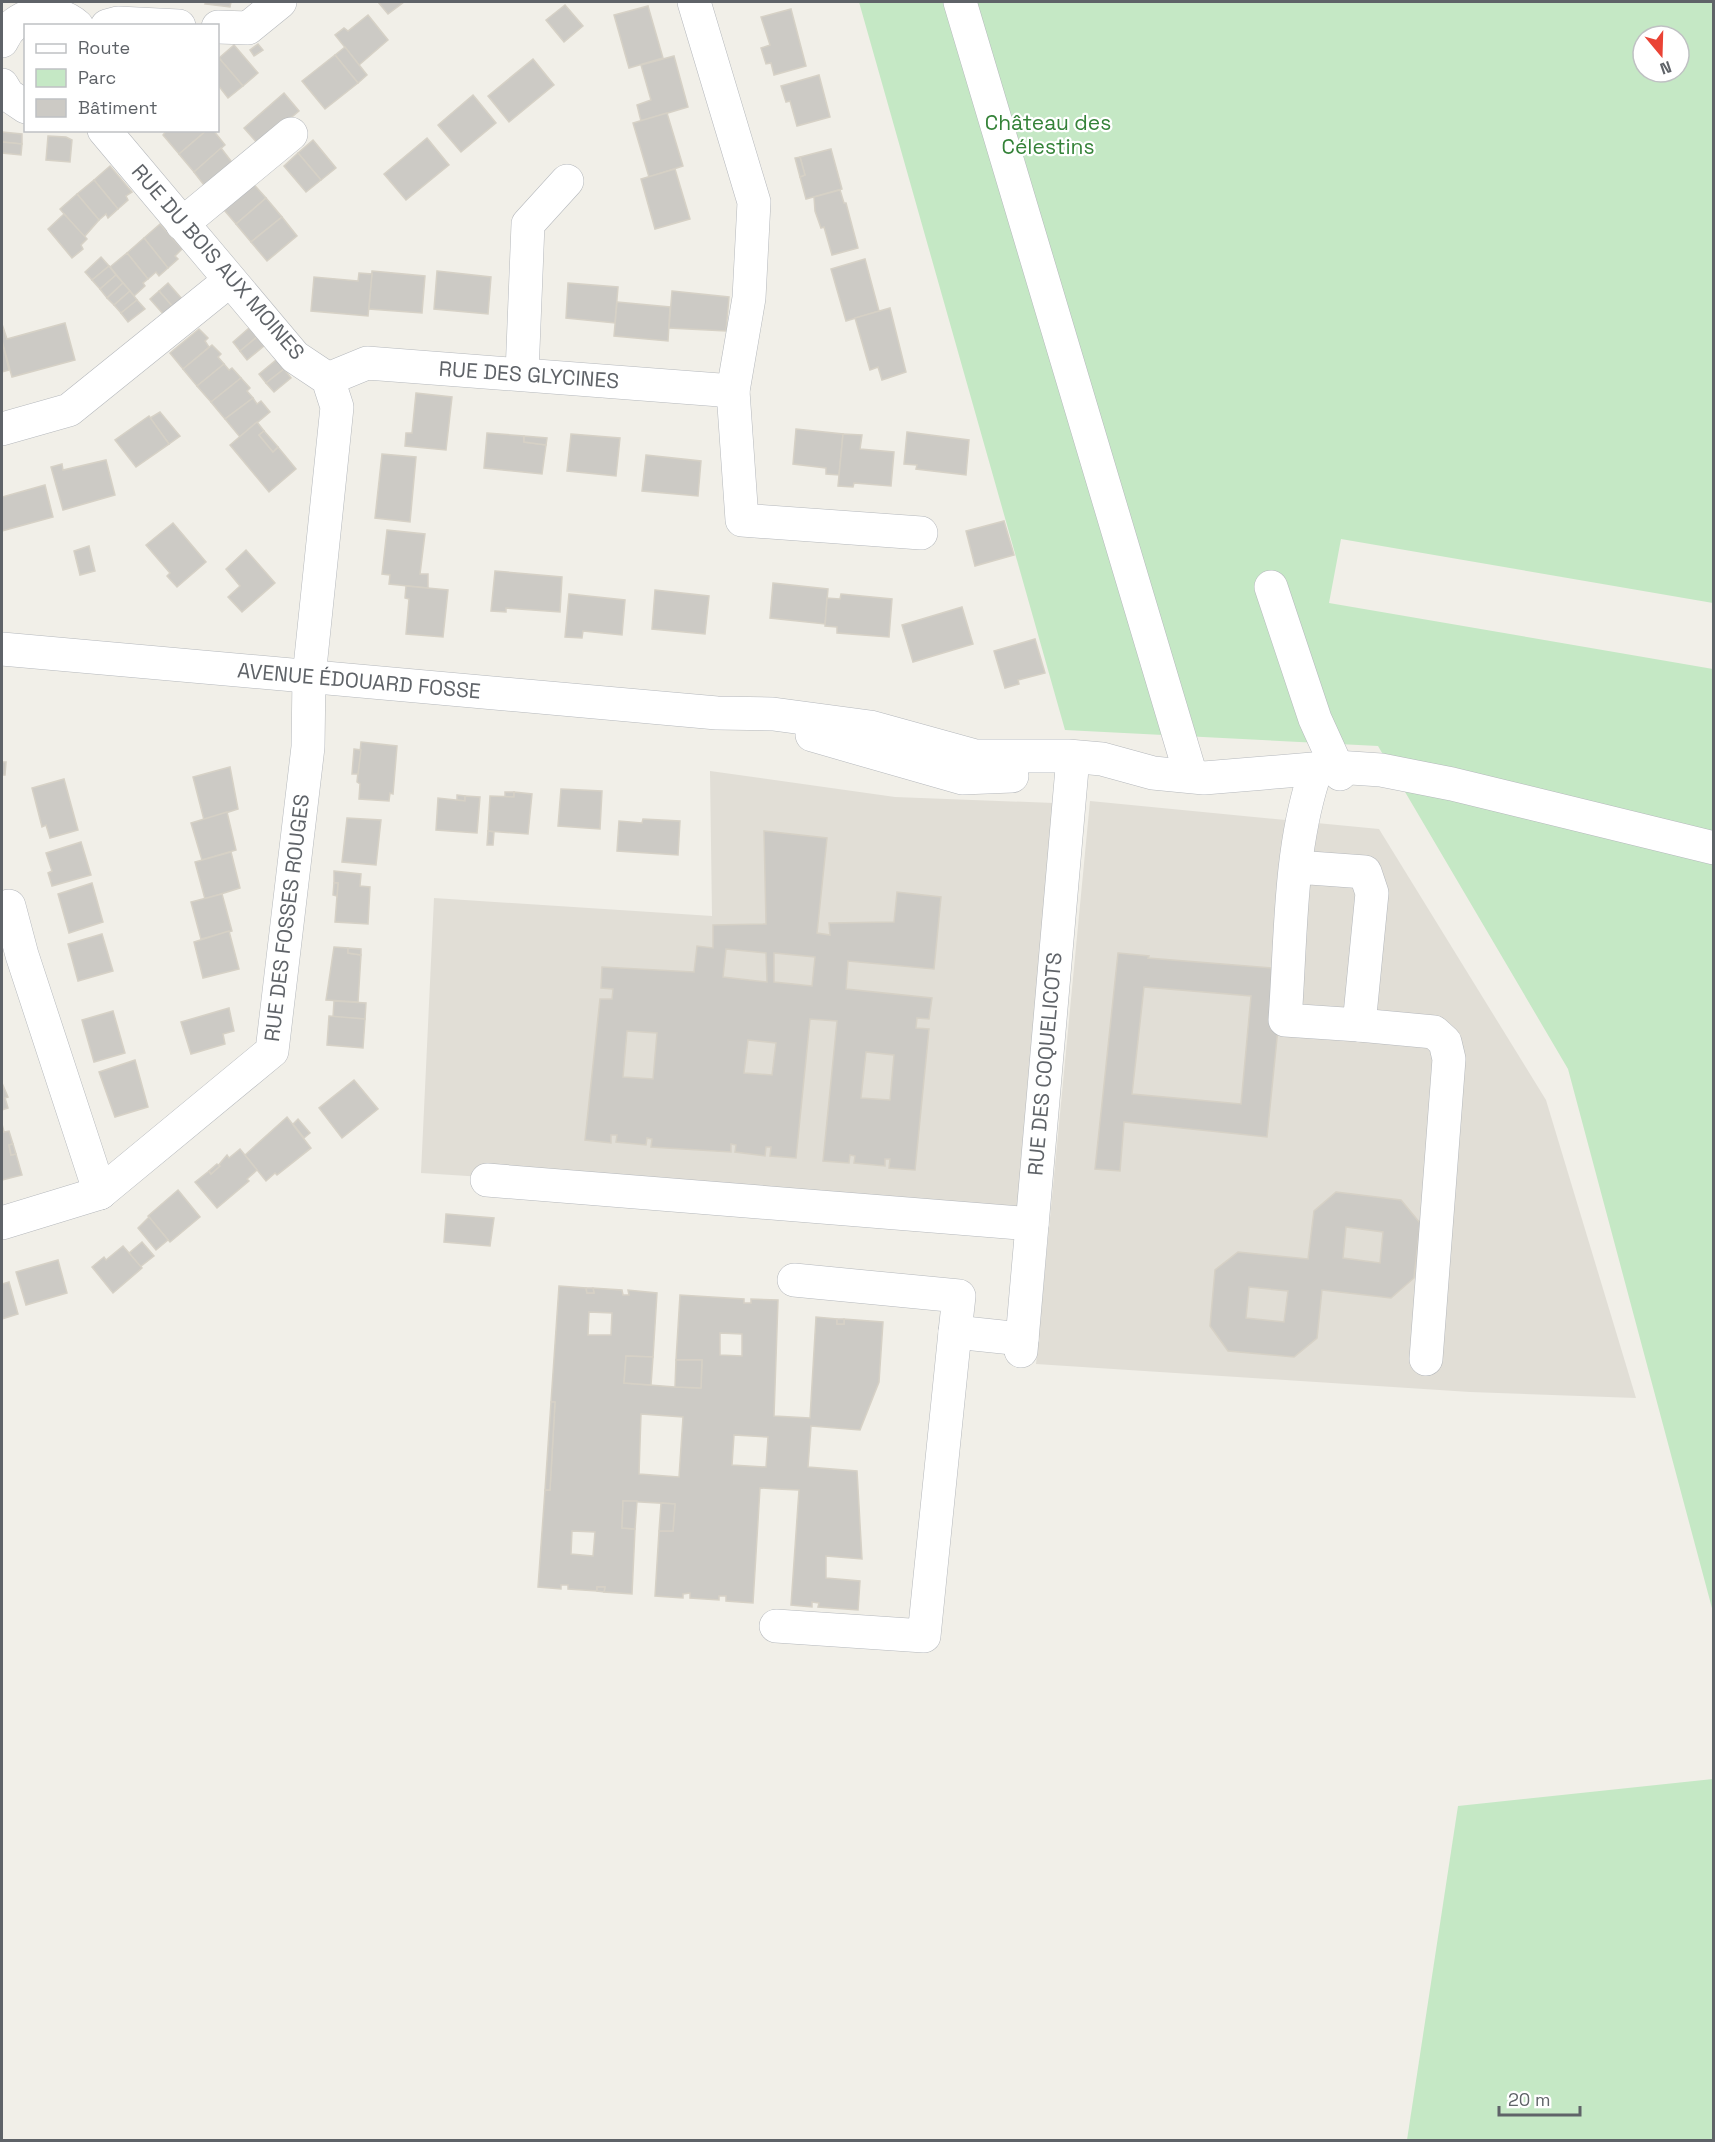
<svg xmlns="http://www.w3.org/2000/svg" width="1715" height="2142" viewBox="0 0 1715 2142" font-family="'Space Grotesk',sans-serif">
	<rect width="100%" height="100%" fill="#f1efe8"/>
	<g fill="#e1ded6">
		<path d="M 710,771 L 895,797 L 1054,803 L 1017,1212 L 421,1173 L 434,898 L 712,916 Z"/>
		<path d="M 1090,801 L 1379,829 L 1546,1100 L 1636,1398 L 1470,1392 L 1036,1364 Z"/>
	</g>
	<g fill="#c5e8c5" fill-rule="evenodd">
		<path d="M 859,2 L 1713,2 L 1713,603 L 1341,539 L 1329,603 L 1713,669 L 1713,1612 L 1568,1069 L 1378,746 L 1065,730 ZM 1643,36 L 1679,36 L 1679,72 L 1643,72 Z"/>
		<path d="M 1713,1779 L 1713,2140 L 1407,2140 L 1458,1806 Z"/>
	</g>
	<g fill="#cccac5" stroke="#d6d1c6" stroke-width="1.5" fill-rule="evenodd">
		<path d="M 206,2 L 231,2 L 230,7 L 205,4 Z"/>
		<path d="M 378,2 L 404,2 L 388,14 Z"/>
		<path d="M 565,5 L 583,26 L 564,42 L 546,20 Z"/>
		<path d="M 648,6 L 663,58 L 629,68 L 614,15 Z"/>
		<path d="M 791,9 L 806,66 L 774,75 L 771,63 L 766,64 L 761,48 L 770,45 L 761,17 Z"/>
		<path d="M 368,15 L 388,40 L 359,65 L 335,35 L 344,28 L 348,31 Z"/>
		<path d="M 258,44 L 263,50 L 254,56 L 250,50 Z"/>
		<path d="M 234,45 L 258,73 L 243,86 L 219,58 Z"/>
		<path d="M 345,47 L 367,75 L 358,83 L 335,55 Z"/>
		<path d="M 335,55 L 358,83 L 325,109 L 302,81 Z"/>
		<path d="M 674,56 L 688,107 L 641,121 L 637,105 L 651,100 L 641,65 Z"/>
		<path d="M 219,58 L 243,86 L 228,98 L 218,85 Z"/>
		<path d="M 533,59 L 554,85 L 509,122 L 488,96 Z"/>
		<path d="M 819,75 L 830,117 L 797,126 L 790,101 L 786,102 L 781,86 Z"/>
		<path d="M 284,93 L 299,111 L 259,145 L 244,128 Z"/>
		<path d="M 473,95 L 496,123 L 461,152 L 438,125 Z"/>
		<path d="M 667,113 L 683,166 L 649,177 L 633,123 Z"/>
		<path d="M 167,130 L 207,130 L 179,154 L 163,135 Z"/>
		<path d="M 207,130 L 213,130 L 225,145 L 194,172 L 179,154 Z"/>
		<path d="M 2,132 L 22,134 L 22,144 L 2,142 Z"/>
		<path d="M 48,136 L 66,137 L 72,140 L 70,162 L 46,160 Z"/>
		<path d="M 427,138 L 449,165 L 406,200 L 384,174 Z"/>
		<path d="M 313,140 L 336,168 L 321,180 L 298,153 Z"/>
		<path d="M 2,142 L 22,144 L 21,155 L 2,153 Z"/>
		<path d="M 221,148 L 234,165 L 207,189 L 194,172 Z"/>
		<path d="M 831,149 L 842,189 L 806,199 L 800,177 L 805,175 L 800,157 Z"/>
		<path d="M 298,153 L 321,180 L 306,192 L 284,166 Z"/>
		<path d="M 800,157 L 805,175 L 800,177 L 795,158 Z"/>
		<path d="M 110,166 L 132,192 L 126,196 L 128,200 L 118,209 L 94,180 Z"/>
		<path d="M 675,169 L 690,219 L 655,229 L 641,179 Z"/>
		<path d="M 249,179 L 266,198 L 236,224 L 219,204 Z"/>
		<path d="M 94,180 L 118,209 L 108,218 L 106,214 L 99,220 L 77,194 Z"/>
		<path d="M 840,190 L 844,203 L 846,203 L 858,248 L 832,255 L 824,227 L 821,228 L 815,211 L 814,197 Z"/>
		<path d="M 77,194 L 99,220 L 84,237 L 60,209 Z"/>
		<path d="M 266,198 L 282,217 L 251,242 L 236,224 Z"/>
		<path d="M 64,214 L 87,239 L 81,245 L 83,249 L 72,258 L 48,229 Z"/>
		<path d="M 282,217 L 297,236 L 267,261 L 251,242 Z"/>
		<path d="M 160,224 L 182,249 L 175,256 L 178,259 L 168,268 L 144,238 Z"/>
		<path d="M 144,238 L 168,268 L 159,276 L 156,272 L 148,279 L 127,253 Z"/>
		<path d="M 127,253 L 148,279 L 143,283 L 145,286 L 134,296 L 110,267 Z"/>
		<path d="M 101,257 L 109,266 L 92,280 L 85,272 Z"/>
		<path d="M 865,259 L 879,311 L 846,321 L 831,269 Z"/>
		<path d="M 109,266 L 116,275 L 100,289 L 92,280 Z"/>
		<path d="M 372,271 L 425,276 L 422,313 L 369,309 Z"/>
		<path d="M 437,271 L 491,277 L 488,314 L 434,309 Z"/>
		<path d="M 359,273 L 372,274 L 368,316 L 311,311 L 314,277 L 358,281 Z"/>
		<path d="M 116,275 L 123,283 L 107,298 L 100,289 Z"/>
		<path d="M 123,283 L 130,291 L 114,305 L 107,298 Z"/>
		<path d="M 168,283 L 182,299 L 173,307 L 159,291 Z"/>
		<path d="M 568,283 L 618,287 L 615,323 L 566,318 Z"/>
		<path d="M 130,291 L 137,300 L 121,313 L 114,305 Z"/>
		<path d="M 159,291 L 173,307 L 164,315 L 150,299 Z"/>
		<path d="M 672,291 L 729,297 L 726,331 L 669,328 Z"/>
		<path d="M 137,300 L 145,309 L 128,322 L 121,313 Z"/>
		<path d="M 617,302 L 670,307 L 668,341 L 614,336 Z"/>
		<path d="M 890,308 L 906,372 L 882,380 L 878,367 L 870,370 L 855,318 Z"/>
		<path d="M 65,323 L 75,360 L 12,377 L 2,341 L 2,324 L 7,339 Z"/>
		<path d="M 249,328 L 257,337 L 240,351 L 233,342 Z"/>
		<path d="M 199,329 L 208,338 L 205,341 L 209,347 L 183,369 L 170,353 Z"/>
		<path d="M 257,337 L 264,346 L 247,360 L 240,351 Z"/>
		<path d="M 2,341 L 9,370 L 2,372 Z"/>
		<path d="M 212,345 L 221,354 L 218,357 L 224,364 L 197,386 L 183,369 Z"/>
		<path d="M 276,360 L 284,369 L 266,383 L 259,374 Z"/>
		<path d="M 224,364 L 229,370 L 232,368 L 241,378 L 211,402 L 197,386 Z"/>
		<path d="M 284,369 L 291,378 L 274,392 L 266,383 Z"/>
		<path d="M 241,378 L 250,388 L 247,391 L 253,398 L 225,419 L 211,402 Z"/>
		<path d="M 416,393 L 452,397 L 446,450 L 405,446 L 406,433 L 412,433 Z"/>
		<path d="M 253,398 L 257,404 L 261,401 L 270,412 L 240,437 L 225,419 Z"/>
		<path d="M 160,412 L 180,436 L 169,444 L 150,418 Z"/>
		<path d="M 149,416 L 169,444 L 136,467 L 115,440 Z"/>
		<path d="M 257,422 L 264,431 L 259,435 L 273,452 L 278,447 L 296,469 L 269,492 L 230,445 Z"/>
		<path d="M 796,429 L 843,434 L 839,475 L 826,474 L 826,468 L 793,464 Z"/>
		<path d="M 264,431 L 278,447 L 273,452 L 259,435 Z"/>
		<path d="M 907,432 L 969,440 L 966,475 L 916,469 L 917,465 L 904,464 Z"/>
		<path d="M 487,433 L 524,436 L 524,442 L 546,445 L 542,474 L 484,468 Z"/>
		<path d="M 571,434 L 620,438 L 616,476 L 567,471 Z"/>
		<path d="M 843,434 L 862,435 L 860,449 L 894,452 L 891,486 L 854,483 L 853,487 L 838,486 Z"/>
		<path d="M 524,436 L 547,438 L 546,445 L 524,442 Z"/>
		<path d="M 382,454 L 416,457 L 410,522 L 375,518 Z"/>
		<path d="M 646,455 L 701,461 L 698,496 L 642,491 Z"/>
		<path d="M 106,460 L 115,495 L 63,510 L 51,467 L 62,464 L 63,470 Z"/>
		<path d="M 45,485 L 53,517 L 2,531 L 2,497 Z"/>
		<path d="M 1004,521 L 1014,555 L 975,566 L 966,531 Z"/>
		<path d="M 173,523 L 206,562 L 177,587 L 167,576 L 170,573 L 146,545 Z"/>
		<path d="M 387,530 L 425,534 L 420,574 L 428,574 L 428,588 L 389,584 L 390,575 L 382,574 Z"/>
		<path d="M 89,546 L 95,571 L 80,575 L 74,551 Z"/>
		<path d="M 246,550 L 275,583 L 242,612 L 228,597 L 240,586 L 226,569 Z"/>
		<path d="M 495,571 L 562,577 L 560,612 L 506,608 L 506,612 L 491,611 Z"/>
		<path d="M 773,583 L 828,589 L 825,624 L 770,618 Z"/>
		<path d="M 406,586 L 448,590 L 443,637 L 406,634 L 409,599 L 405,598 Z"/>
		<path d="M 655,590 L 709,596 L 705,634 L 652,629 Z"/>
		<path d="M 569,594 L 625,600 L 622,635 L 583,631 L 582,638 L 565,637 Z"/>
		<path d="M 841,594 L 892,599 L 889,637 L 837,633 L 837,627 L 825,626 L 827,598 L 840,599 Z"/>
		<path d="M 962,607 L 973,644 L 913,662 L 902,625 Z"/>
		<path d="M 1035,639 L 1045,673 L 1018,680 L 1019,684 L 1005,688 L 994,651 Z"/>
		<path d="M 361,742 L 397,746 L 393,794 L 390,793 L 389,801 L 359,799 L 360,784 L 357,782 Z"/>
		<path d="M 354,749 L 361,750 L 358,774 L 352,774 Z"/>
		<path d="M 2,762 L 6,762 L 5,775 L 2,775 Z"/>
		<path d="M 230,767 L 238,809 L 204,820 L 193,777 Z"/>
		<path d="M 64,779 L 78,830 L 50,838 L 46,825 L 42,827 L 32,788 Z"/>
		<path d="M 561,789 L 602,791 L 600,829 L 558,826 Z"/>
		<rect x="505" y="792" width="9" height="5"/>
		<path d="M 514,792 L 532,794 L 528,834 L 488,831 L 490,796 L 514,797 Z"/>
		<path d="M 457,795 L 465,796 L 465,801 L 457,800 Z"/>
		<path d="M 465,796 L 480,797 L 477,833 L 436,830 L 438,798 L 465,801 Z"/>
		<path d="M 227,812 L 236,850 L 202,860 L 191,823 Z"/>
		<path d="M 347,818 L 381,820 L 376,865 L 342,862 Z"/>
		<path d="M 643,819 L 680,821 L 678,855 L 617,851 L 619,821 L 642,823 Z"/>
		<path d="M 488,831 L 494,832 L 493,845 L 487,845 Z"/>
		<path d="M 764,831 L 827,838 L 817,933 L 830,935 L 829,923 L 894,922 L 897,892 L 941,897 L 934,969 L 848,961 L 846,989 L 932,998 L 929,1019 L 917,1018 L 916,1028 L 929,1029 L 915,1170 L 889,1168 L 890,1159 L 885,1159 L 885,1166 L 854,1163 L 855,1156 L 850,1155 L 849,1163 L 823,1161 L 837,1021 L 810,1019 L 796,1158 L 770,1156 L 771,1147 L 766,1147 L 765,1156 L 735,1152 L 736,1145 L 731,1144 L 731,1152 L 651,1147 L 652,1139 L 647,1138 L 646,1145 L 616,1142 L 617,1135 L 611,1135 L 611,1143 L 585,1140 L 600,999 L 612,999 L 613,989 L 601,988 L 602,967 L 694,972 L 697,946 L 713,948 L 713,925 L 766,924 ZM 726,949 L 766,953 L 767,982 L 723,977 ZM 774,953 L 815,957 L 812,986 L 774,982 ZM 627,1031 L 657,1033 L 653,1079 L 623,1077 ZM 748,1040 L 776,1043 L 772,1075 L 744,1073 ZM 866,1052 L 894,1055 L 890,1100 L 861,1098 Z"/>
		<path d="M 81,842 L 91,875 L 52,886 L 48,873 L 52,871 L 46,853 Z"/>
		<path d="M 231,852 L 240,888 L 205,899 L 195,862 Z"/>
		<path d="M 334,871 L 361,874 L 360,886 L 370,887 L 368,924 L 335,922 L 338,883 L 334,883 Z"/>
		<path d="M 92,883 L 103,922 L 69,933 L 58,894 Z"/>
		<path d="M 334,883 L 338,883 L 337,896 L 333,895 Z"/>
		<path d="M 222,894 L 232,931 L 201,939 L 191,902 Z"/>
		<path d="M 229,931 L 239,969 L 203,978 L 194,942 Z"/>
		<path d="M 102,934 L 113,971 L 78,981 L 68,944 Z"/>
		<path d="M 334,947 L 348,948 L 348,953 L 361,955 L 358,1002 L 326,1000 Z"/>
		<path d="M 348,948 L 361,949 L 361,955 L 348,953 Z"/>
		<path d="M 1118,953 L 1149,956 L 1148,958 L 1284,969 L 1267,1137 L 1124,1122 L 1120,1171 L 1095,1169 ZM 1144,987 L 1251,996 L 1241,1104 L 1132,1094 Z"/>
		<path d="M 334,1001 L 366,1003 L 365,1019 L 333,1017 Z"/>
		<path d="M 229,1008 L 234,1031 L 223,1034 L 225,1044 L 191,1054 L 181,1022 Z"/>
		<path d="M 113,1011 L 125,1053 L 94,1062 L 82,1020 Z"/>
		<path d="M 329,1016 L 365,1019 L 363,1048 L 327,1045 Z"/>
		<path d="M 135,1060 L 148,1107 L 115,1117 L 99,1072 Z"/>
		<path d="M 354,1080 L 378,1109 L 342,1138 L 319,1108 Z"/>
		<path d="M 2,1083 L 8,1097 L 5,1098 L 8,1108 L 2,1110 Z"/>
		<path d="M 287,1117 L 311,1148 L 277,1175 L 275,1173 L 266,1181 L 245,1155 Z"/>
		<path d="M 298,1119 L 310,1133 L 304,1138 L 293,1124 Z"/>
		<path d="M 2,1124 L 4,1132 L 9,1131 L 13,1144 L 9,1145 L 11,1155 L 16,1154 L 22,1175 L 2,1180 Z"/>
		<path d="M 13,1144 L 16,1154 L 11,1155 L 9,1145 Z"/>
		<path d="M 240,1149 L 257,1170 L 247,1179 L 249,1181 L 217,1208 L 195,1182 L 209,1171 L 211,1174 L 227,1155 L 229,1158 Z"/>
		<path d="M 217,1164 L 220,1166 L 211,1174 L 209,1171 Z"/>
		<path d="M 178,1190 L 200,1217 L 170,1242 L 148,1216 Z"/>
		<path d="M 1336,1192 L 1401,1200 L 1420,1223 L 1414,1278 L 1391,1298 L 1322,1290 L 1317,1338 L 1294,1357 L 1228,1351 L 1210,1326 L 1215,1270 L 1238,1252 L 1308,1259 L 1314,1211 ZM 1346,1227 L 1383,1232 L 1380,1263 L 1343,1258 ZM 1249,1287 L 1288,1291 L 1284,1322 L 1246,1318 Z"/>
		<path d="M 446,1214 L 494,1218 L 490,1246 L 444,1242 Z"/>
		<path d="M 149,1217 L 168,1240 L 156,1250 L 138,1228 Z"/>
		<path d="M 142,1242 L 154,1256 L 140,1267 L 129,1253 Z"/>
		<path d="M 123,1246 L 142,1268 L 113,1293 L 92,1267 L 104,1257 L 106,1260 Z"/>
		<path d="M 58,1260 L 67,1293 L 26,1305 L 16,1272 Z"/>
		<path d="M 9,1282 L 18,1314 L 2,1319 L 2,1284 Z"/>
		<path d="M 559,1286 L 586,1288 L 587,1293 L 594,1293 L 593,1288 L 622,1290 L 623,1295 L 629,1295 L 628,1290 L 657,1293 L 653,1357 L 626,1356 L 624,1383 L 675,1387 L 701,1388 L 702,1360 L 676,1360 L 680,1295 L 744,1299 L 744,1303 L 751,1303 L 751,1299 L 778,1300 L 774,1416 L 810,1418 L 816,1317 L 837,1319 L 837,1324 L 844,1324 L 844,1319 L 883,1322 L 879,1382 L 860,1430 L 811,1426 L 808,1467 L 857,1471 L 862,1559 L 826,1556 L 826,1578 L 860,1581 L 858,1610 L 818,1607 L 819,1603 L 812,1602 L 812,1607 L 791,1605 L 799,1490 L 777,1489 L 760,1488 L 753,1603 L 726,1601 L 726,1596 L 719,1596 L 719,1600 L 690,1598 L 690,1593 L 683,1594 L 683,1598 L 655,1596 L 659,1531 L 673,1531 L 675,1504 L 623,1501 L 622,1528 L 635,1529 L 632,1594 L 604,1592 L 605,1587 L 597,1587 L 597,1591 L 568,1589 L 568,1585 L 561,1585 L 561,1589 L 538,1587 L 545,1490 L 550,1490 L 555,1402 L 551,1402 ZM 589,1312 L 612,1313 L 611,1335 L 588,1335 ZM 720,1333 L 742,1334 L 742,1356 L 720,1355 ZM 641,1414 L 683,1417 L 679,1477 L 639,1474 ZM 734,1435 L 768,1437 L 766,1467 L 732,1465 ZM 572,1531 L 595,1532 L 593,1556 L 571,1554 Z"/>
		<path d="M 586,1288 L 593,1288 L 594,1293 L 587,1293 Z"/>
		<rect x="837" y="1319" width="7" height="5"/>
		<path d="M 626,1356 L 653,1357 L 651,1385 L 624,1383 Z"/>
		<path d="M 676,1360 L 702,1360 L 701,1388 L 675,1387 Z"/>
		<path d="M 551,1402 L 555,1402 L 550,1490 L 545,1490 Z"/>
		<path d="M 623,1501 L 637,1501 L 635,1529 L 622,1528 Z"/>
		<path d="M 661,1503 L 675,1504 L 673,1531 L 659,1531 Z"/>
		<path d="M 597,1587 L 605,1587 L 604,1592 L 597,1591 Z"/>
	</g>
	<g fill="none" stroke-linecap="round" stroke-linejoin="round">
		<defs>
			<g id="minor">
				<path d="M 694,2 L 754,202 L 749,298 L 733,391 L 742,520 L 921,533"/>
				<path d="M 960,2 L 1191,776"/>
				<path d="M 107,26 L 118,23 L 179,26"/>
				<path d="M 218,27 L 248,28 L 280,2"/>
				<path d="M 2,41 C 14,12 54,5 77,26"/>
				<path d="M 2,85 L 8,95 L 26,107"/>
				<path d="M 182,224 L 291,134"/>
				<path d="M 522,374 L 528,224 L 567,181"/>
				<path d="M 328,379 L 367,363 L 733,391"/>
				<path d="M 2,429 L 69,410 L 229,281"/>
				<path d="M 1271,587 L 1315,719 L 1340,774"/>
				<path d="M 2,649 L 717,713 L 773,714 L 870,727 L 975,756 L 1068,756 L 1102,759 L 1153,773 L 1204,778 L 1336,767 L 1381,770 L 1452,784 L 1714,848"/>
				<path d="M 812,735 L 962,778 L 1012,776"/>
				<path d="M 1296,867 L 1365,872 L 1372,893 L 1359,1025 L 1285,1020 C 1291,940 1289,855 1313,779"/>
				<path d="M 9,906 L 22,955 L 100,1193"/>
				<path d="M 1359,1025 L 1434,1032 L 1445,1042 L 1449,1059 L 1426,1359"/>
				<path d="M 487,1180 L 1032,1224"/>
				<path d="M 2,1223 L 100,1193 L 272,1051 L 308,747 L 309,677 L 337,407 L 328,379 L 295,357 L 104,130"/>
				<path d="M 794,1280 L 959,1296 L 955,1332"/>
				<path d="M 1021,1351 L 1073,757"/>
				<path d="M 776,1626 L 924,1636 L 955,1332 L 1022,1339"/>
			</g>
		</defs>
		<use href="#minor" stroke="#b5b8bc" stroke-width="34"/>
		<use href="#minor" stroke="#fff" stroke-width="33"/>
	</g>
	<g text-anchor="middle" stroke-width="4.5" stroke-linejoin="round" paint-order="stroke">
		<g font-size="21" fill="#348238" stroke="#fff">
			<text x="1048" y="130">Château des<tspan x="1048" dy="24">Célestins</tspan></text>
		</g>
		<g font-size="21" fill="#5f6368" stroke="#fff">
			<text transform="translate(218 262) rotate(49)" y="7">RUE DU BOIS AUX MOINES</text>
			<text transform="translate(529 375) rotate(4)" y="7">RUE DES GLYCINES</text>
			<text transform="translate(359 681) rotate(5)" y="7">AVENUE ÉDOUARD FOSSE</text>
			<text transform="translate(287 918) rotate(-83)" y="7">RUE DES FOSSES ROUGES</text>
			<text transform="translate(1045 1064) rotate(-85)" y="7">RUE DES COQUELICOTS</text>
		</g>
	</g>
	<rect width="1715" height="2142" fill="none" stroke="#5f6368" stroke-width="6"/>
	<rect x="24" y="24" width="195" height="108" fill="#ffffff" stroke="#bfc1c3" stroke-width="1.5"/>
	<rect x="36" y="44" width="30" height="9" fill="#ffffff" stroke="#bfc1c3" stroke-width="1.5"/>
	<text x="78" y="54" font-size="18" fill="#5f6368">Route</text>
	<rect x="36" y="69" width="30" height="18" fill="#c5e8c5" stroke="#bfc1c3" stroke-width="1.5"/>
	<text x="78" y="84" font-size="18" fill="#5f6368">Parc</text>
	<rect x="36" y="99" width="30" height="18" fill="#cccac5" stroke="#bfc1c3" stroke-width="1.5"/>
	<text x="78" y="114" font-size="18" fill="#5f6368">Bâtiment</text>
	<g transform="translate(1661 54) rotate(161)"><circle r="28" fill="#ffffff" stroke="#bfc1c3" stroke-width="1.5"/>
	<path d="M0-4.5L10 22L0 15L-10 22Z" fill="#ea4335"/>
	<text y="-9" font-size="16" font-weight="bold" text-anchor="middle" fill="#5f6368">N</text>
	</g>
	<path d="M1499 2106v9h81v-9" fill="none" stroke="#5f6368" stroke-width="3"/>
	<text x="1508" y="2106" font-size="18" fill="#5f6368" stroke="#ffffff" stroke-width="4.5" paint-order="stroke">20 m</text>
</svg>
